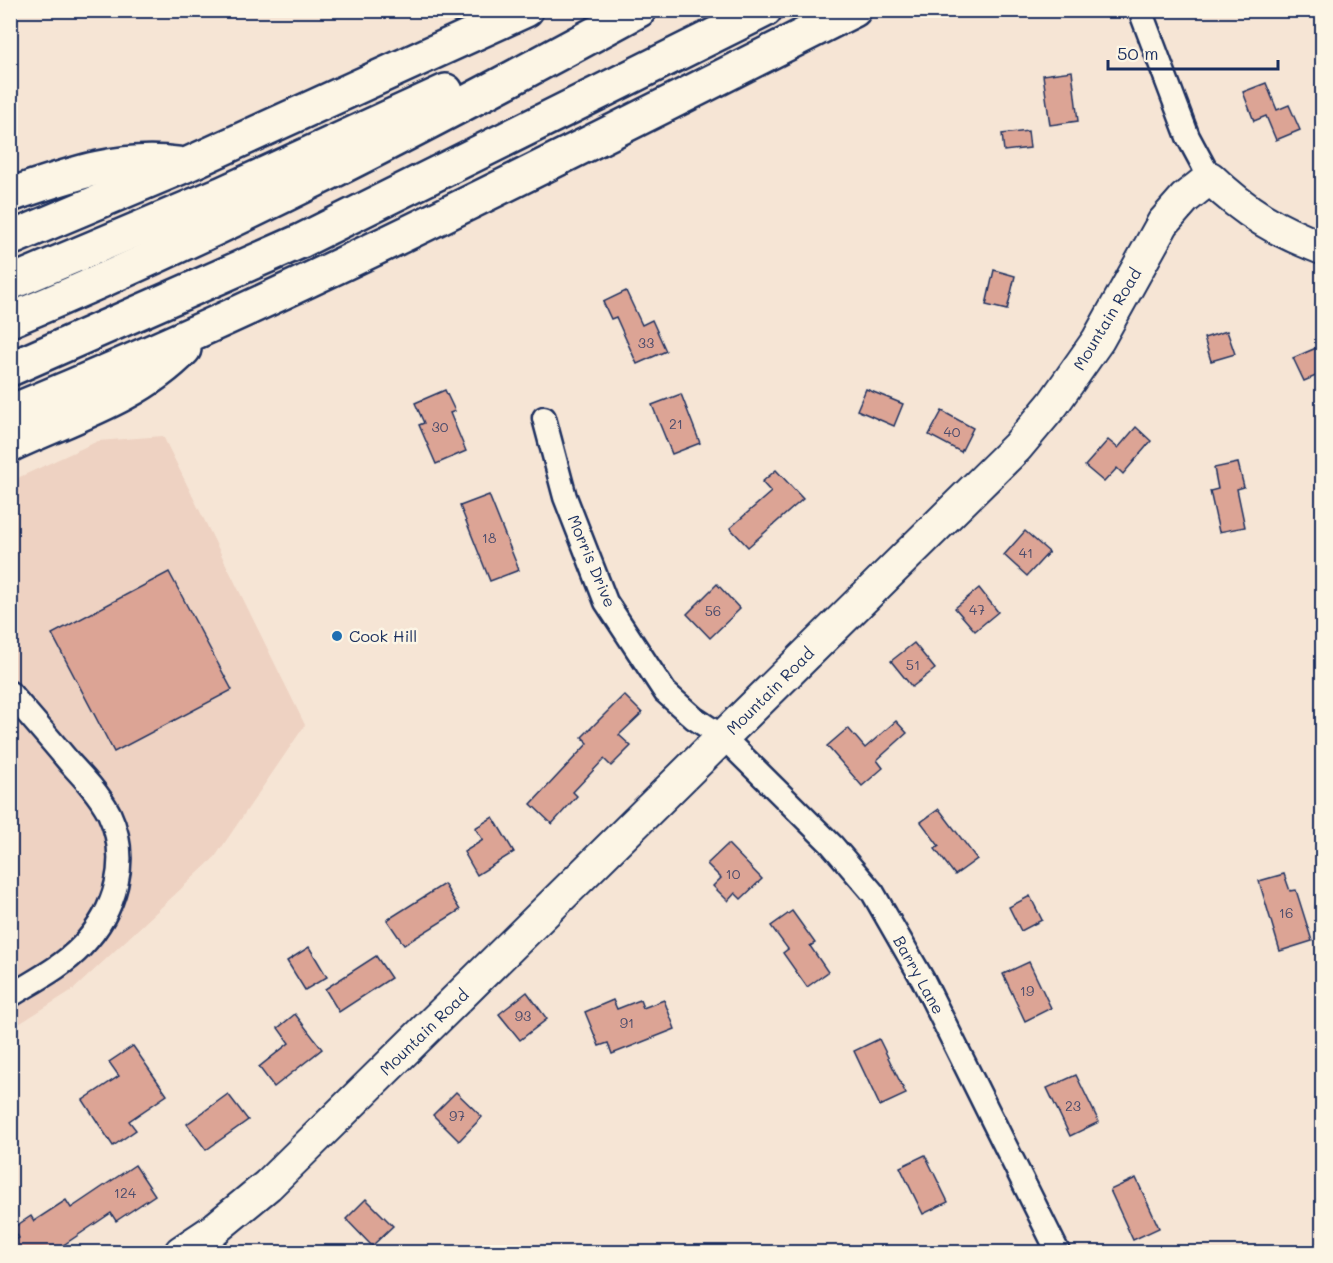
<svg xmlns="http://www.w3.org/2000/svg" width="1333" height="1263" viewBox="0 0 1333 1263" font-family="Mali,sans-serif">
	<rect width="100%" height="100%" fill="#f6e5d5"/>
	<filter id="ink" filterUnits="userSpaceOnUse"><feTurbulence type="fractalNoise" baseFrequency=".0167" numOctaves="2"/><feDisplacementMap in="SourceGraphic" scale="12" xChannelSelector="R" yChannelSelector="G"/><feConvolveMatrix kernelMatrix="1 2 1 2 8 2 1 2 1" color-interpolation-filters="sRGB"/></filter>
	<g filter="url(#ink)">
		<path fill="#eed2c2" d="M 163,436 L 305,725 L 215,857 L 74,989 L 11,1029 L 11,481 L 98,441 Z"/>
		<g fill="#dca495" stroke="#1b2f5e" stroke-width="1.5">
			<path d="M 1072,71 L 1078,121 L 1050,125 L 1043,75 Z"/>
			<path d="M 1266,83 L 1277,110 L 1289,105 L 1300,130 L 1276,140 L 1266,116 L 1254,121 L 1243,92 Z"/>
			<path d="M 1028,131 L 1030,148 L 1004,151 L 1002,134 Z"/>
			<path d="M 994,270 L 1015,276 L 1007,310 L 986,305 Z"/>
			<path d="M 626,291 L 642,325 L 652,320 L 666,351 L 637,364 L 616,317 L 611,319 L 603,302 Z"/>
			<path d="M 1227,331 L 1235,354 L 1211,361 L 1204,338 Z"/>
			<path d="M 1323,345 L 1323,373 L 1304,381 L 1293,358 Z"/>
			<path d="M 866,389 L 903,404 L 894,426 L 857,410 Z"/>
			<path d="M 445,390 L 455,411 L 450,413 L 466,451 L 436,464 L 419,425 L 424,423 L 415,403 Z"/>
			<path d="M 681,394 L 700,443 L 672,454 L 652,405 Z"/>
			<path d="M 942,411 L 973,428 L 961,452 L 929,435 Z"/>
			<path d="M 1136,427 L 1151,441 L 1123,474 L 1117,468 L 1104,482 L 1085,466 L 1108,440 L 1118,448 Z"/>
			<path d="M 1238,463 L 1244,487 L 1237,489 L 1245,527 L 1219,532 L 1210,491 L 1218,489 L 1214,468 Z"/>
			<path d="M 776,470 L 803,499 L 748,547 L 730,528 L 771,492 L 762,482 Z"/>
			<path d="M 489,495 L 519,570 L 490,581 L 460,506 Z"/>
			<path d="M 1025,531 L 1049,552 L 1027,576 L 1004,555 Z"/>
			<path d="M 169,572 L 232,690 L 114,752 L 52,634 Z"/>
			<path d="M 717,584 L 740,609 L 710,638 L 687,614 Z"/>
			<path d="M 979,588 L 998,612 L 975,631 L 955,608 Z"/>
			<path d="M 914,643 L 935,669 L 912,687 L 891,661 Z"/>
			<path d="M 624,695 L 642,713 L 619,735 L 631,746 L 611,766 L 604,759 L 573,792 L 577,796 L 552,824 L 531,804 L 588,743 L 582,737 Z"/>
			<path d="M 896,721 L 907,733 L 877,760 L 883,768 L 862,786 L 827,746 L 848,728 L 865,748 Z"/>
			<path d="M 939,809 L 977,859 L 955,875 L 935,849 L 939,846 L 921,822 Z"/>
			<path d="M 493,817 L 514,852 L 477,875 L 464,852 L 483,840 L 475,828 Z"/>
			<path d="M 728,844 L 762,879 L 741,899 L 735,893 L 728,901 L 713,886 L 721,878 L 707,864 Z"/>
			<path d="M 1284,874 L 1290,891 L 1296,890 L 1312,941 L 1280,951 L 1259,881 Z"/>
			<path d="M 444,884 L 460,910 L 404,945 L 387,920 Z"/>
			<path d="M 1030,896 L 1042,920 L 1021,931 L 1009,907 Z"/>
			<path d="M 792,911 L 815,943 L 810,946 L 828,972 L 807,987 L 783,953 L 788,949 L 771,926 Z"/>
			<path d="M 309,947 L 327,977 L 305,990 L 287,961 Z"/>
			<path d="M 376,956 L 391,978 L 339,1012 L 325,989 Z"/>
			<path d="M 1029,962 L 1051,1008 L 1025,1021 L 1003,974 Z"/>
			<path d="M 527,992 L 547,1019 L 520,1040 L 499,1014 Z"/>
			<path d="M 613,1000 L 617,1009 L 640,1000 L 643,1008 L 664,1000 L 675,1029 L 612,1054 L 608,1043 L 599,1046 L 585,1012 Z"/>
			<path d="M 295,1014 L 322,1049 L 274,1087 L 259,1067 L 289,1043 L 278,1028 Z"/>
			<path d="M 879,1039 L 906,1094 L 880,1106 L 854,1051 Z"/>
			<path d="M 133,1046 L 167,1095 L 129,1121 L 136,1130 L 113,1146 L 83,1100 L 119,1076 L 109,1062 Z"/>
			<path d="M 1076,1075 L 1099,1122 L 1070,1136 L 1047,1088 Z"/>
			<path d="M 456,1092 L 482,1117 L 459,1141 L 433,1115 Z"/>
			<path d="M 228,1094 L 248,1120 L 206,1150 L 187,1124 Z"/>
			<path d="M 925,1155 L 948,1202 L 923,1214 L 900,1167 Z"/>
			<path d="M 135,1165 L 155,1195 L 116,1221 L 111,1213 L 53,1252 L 10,1252 L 10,1243 L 19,1238 L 13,1228 L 31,1216 L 34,1221 L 66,1200 L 71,1208 Z"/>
			<path d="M 1136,1178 L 1159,1228 L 1133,1240 L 1110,1190 Z"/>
			<path d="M 366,1199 L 393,1226 L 372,1246 L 346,1219 Z"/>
		</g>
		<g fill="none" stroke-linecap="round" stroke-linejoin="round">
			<defs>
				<g id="street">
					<path d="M 1140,10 L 1188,137 L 1210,178"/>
					<path d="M 544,418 L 565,497 L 606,602 L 665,692 L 694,718 L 723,737 L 832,845 L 873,893 L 923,980 L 1058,1252"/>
					<path d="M 10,693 C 30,716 50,739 70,763 C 84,778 99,794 109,813 C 131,860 116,911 81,947 C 62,967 34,981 10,996"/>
				</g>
				<path id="secondary" d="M 181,1252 L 211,1232 L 268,1185 L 1017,447 L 1053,404 L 1098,340 L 1163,223 L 1185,198 L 1210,178 C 1246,213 1276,230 1322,248"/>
				<g id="highway">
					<path d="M 10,195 C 66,176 118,156 178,164"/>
					<path d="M 10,239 L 186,165 L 526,10"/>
					<path d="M 10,283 L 221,194 L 446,91"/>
					<path d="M 10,320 C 227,230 433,122 639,10"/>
					<path d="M 10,369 L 301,241 L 765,10"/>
					<path d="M 10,412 C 299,294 575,150 854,10"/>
					<path d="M 10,445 C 69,417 138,397 184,349"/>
				</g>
			</defs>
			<use href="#street" stroke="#1b2f5e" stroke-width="27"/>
			<use href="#secondary" stroke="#1b2f5e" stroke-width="36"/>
			<use href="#highway" stroke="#1b2f5e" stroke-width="38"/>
			<use href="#street" stroke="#fcf5e5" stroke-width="22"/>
			<use href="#secondary" stroke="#fcf5e5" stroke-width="32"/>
			<use href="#highway" stroke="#fcf5e5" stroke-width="33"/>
		</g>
	</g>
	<circle fill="#1f6fb2" stroke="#fcf5e5" stroke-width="2" cx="337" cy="636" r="6"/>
	<g text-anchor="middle" stroke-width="5" stroke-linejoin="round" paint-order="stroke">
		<g font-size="14" fill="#4b4c6c">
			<text x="646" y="348">33</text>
			<text x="676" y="429">21</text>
			<text x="440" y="432">30</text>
			<text x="952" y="437">40</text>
			<text x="489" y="543">18</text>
			<text x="1026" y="558">41</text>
			<text x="977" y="615">47</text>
			<text x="713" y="616">56</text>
			<text x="913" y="670">51</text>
			<text x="733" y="879">10</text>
			<text x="1286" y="918">16</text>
			<text x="1027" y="996">19</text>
			<text x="523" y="1021">93</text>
			<text x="627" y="1028">91</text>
			<text x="1073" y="1111">23</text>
			<text x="457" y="1121">97</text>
			<text x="125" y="1198">124</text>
		</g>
		<g font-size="16" fill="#1b2f5e" stroke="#fcf5e5">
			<text transform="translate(1107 319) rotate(-59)" y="6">Mountain Road</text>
			<text transform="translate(592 561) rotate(67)" y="6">Morris Drive</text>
			<text transform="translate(770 691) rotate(-45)" y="6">Mountain Road</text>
			<text transform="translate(919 975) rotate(61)" y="6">Barry Lane</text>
			<text transform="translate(424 1032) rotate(-44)" y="6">Mountain Road</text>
		</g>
		<g font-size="16" fill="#1b2f5e" stroke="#fcf5e5" text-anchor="start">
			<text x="349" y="642">Cook Hill</text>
		</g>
	</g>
	<rect width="1333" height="1263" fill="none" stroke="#fcf5e5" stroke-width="36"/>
	<rect x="18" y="18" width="1297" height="1227" fill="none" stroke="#1b2f5e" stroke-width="2" filter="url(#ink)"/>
	<path d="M1108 60v9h170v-9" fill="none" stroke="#1b2f5e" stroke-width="3"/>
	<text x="1117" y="60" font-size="18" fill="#1b2f5e" stroke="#fcf5e5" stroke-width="4.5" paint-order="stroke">50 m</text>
</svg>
